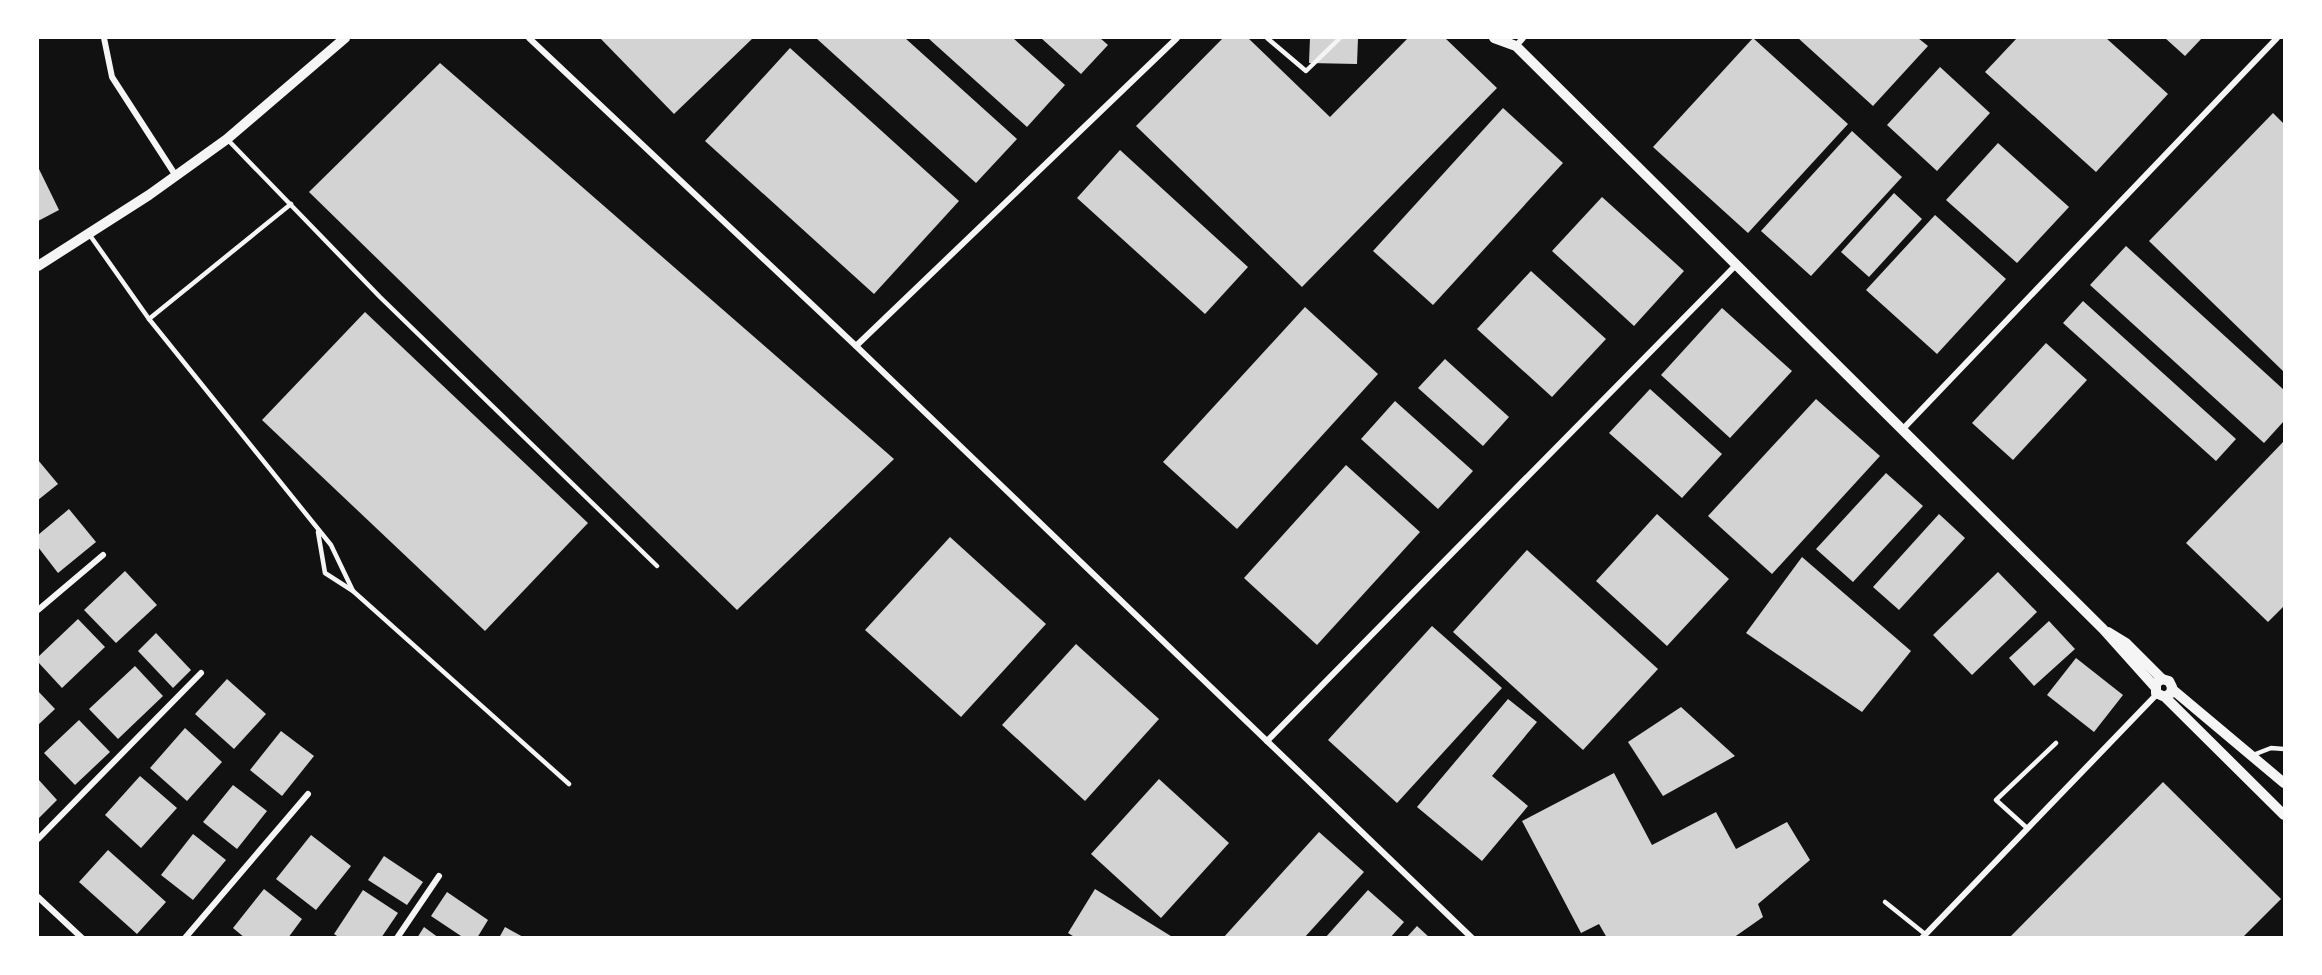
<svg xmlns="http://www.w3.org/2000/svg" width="2322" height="975" viewBox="0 0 2322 975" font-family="Inter,sans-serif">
	<rect width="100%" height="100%" fill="#111"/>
	<g fill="#d3d3d3">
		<path d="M 600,38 L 753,38 L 674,114 Z"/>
		<path d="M 816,38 L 905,38 L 1017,139 L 976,183 Z"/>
		<path d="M 928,38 L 1013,38 L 1065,85 L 1027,127 Z"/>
		<path d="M 1041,38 L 1100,38 L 1108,45 L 1081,74 Z"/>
		<path d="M 1223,38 L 1248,38 L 1330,117 L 1408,38 L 1445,38 L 1497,88 L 1302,287 L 1136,126 Z"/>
		<path d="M 1310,38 L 1358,38 L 1357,64 L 1309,63 Z"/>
		<path d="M 1753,38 L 1848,124 L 1748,233 L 1653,147 Z"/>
		<path d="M 1798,38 L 1918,38 L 1928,46 L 1873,106 Z"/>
		<path d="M 2017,38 L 2106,38 L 2168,94 L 2096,172 L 1985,72 Z"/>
		<path d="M 2165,38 L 2202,38 L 2185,56 Z"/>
		<path d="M 790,48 L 959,201 L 874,294 L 705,141 Z"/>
		<path d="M 440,63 L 894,459 L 737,610 L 309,192 Z"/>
		<path d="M 1940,67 L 1990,113 L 1937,171 L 1887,125 Z"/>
		<path d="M 1503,108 L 1563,163 L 1433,305 L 1373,251 Z"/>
		<path d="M 2273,113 L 2284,124 L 2284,372 L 2149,241 Z"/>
		<path d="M 1852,131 L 1902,177 L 1811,276 L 1761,231 Z"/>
		<path d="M 1998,143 L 2069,207 L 2017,263 L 1946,200 Z"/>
		<path d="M 1120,150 L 1248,267 L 1205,314 L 1077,198 Z"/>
		<path d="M 38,167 L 59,210 L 38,221 Z"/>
		<path d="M 1894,193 L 1922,219 L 1869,277 L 1841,252 Z"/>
		<path d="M 1602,197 L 1684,271 L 1634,326 L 1552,251 Z"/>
		<path d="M 1935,215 L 2006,279 L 1937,354 L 1866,290 Z"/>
		<path d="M 2126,246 L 2284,390 L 2284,421 L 2264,443 L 2090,285 Z"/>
		<path d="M 1531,271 L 1606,339 L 1552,397 L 1477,329 Z"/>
		<path d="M 2083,301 L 2236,439 L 2216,461 L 2063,323 Z"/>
		<path d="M 1305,307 L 1378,374 L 1237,529 L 1163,462 Z"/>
		<path d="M 1722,308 L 1792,371 L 1730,438 L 1661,375 Z"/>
		<path d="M 365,312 L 588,523 L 485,631 L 262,420 Z"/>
		<path d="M 2046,343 L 2087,380 L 2013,460 L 1972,423 Z"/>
		<path d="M 1445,359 L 1509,417 L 1483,446 L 1418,388 Z"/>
		<path d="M 1650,389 L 1722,454 L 1682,498 L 1609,433 Z"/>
		<path d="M 1816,399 L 1880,456 L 1772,574 L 1708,516 Z"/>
		<path d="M 1395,401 L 1473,471 L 1438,509 L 1361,439 Z"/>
		<path d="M 2284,441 L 2284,606 L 2268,622 L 2186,543 Z"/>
		<path d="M 38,460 L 58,484 L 38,500 Z"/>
		<path d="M 1346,465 L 1420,532 L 1317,645 L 1244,578 Z"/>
		<path d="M 1886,473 L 1923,506 L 1853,582 L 1816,549 Z"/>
		<path d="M 69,509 L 96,542 L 58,573 L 38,547 L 38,535 Z"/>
		<path d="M 1657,514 L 1729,579 L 1667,646 L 1596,581 Z"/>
		<path d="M 1939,514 L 1965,538 L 1899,610 L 1873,587 Z"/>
		<path d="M 950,537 L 1046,624 L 961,717 L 865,630 Z"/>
		<path d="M 1527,550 L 1658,669 L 1583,750 L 1453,632 Z"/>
		<path d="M 1802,557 L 1911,651 L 1862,712 L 1746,633 Z"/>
		<path d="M 125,571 L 157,605 L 116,643 L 84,610 Z"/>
		<path d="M 1998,572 L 2037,612 L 1972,675 L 1933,635 Z"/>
		<path d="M 78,619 L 105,647 L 62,688 L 38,662 L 38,657 Z"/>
		<path d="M 2049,621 L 2075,649 L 2034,686 L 2009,658 Z"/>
		<path d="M 1432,626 L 1502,688 L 1397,803 L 1328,740 Z"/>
		<path d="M 156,633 L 191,670 L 173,688 L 138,651 Z"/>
		<path d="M 1076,644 L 1159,719 L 1085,801 L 1002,725 Z"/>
		<path d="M 2076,658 L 2123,695 L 2094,732 L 2047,695 Z"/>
		<path d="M 135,666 L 163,696 L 118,739 L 89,709 Z"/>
		<path d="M 227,679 L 266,714 L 234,749 L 195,714 Z"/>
		<path d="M 38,691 L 55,709 L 38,725 Z"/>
		<path d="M 1508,699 L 1537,722 L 1492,776 L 1528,806 L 1482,861 L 1417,807 Z"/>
		<path d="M 1681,707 L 1735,756 L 1663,796 L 1628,742 Z"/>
		<path d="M 79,720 L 110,752 L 75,785 L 44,753 Z"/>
		<path d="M 185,728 L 222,762 L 187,801 L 150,768 Z"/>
		<path d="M 281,731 L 314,756 L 282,796 L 250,770 Z"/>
		<path d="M 1614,773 L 1652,845 L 1716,812 L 1736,849 L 1787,822 L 1810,860 L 1758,904 L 1763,917 L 1733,938 L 1607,938 L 1599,924 L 1581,933 L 1522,821 Z"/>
		<path d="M 140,776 L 177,808 L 141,848 L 105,815 Z"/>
		<path d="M 38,779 L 57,800 L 38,819 Z"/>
		<path d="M 1159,779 L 1229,843 L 1161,918 L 1091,854 Z"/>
		<path d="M 2163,782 L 2281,899 L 2242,938 L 2009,938 Z"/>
		<path d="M 233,785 L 267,811 L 237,849 L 203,822 Z"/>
		<path d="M 1319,832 L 1364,872 L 1304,938 L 1223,938 Z"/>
		<path d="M 193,834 L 226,860 L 193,900 L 161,875 Z"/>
		<path d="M 311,835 L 351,866 L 316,910 L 276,879 Z"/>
		<path d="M 108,850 L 166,902 L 137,934 L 79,882 Z"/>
		<path d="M 384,856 L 423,882 L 407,905 L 368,880 Z"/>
		<path d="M 264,889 L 302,919 L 288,938 L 245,938 L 233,928 Z"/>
		<path d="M 1095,889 L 1174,938 L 1076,938 L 1068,933 Z"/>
		<path d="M 363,890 L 398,913 L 381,938 L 340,938 L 334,934 Z"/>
		<path d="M 1368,890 L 1404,922 L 1390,938 L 1325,938 Z"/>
		<path d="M 447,892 L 488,920 L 477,938 L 464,938 L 431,916 Z"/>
		<path d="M 1417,926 L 1430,938 L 1406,938 Z"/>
		<path d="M 424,927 L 439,938 L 417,938 Z"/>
		<path d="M 505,927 L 525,938 L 499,938 Z"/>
	</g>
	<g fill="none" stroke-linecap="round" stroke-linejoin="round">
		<g stroke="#f5f5f5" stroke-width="4.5">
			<path d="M 1267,38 L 1306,71 L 1340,38"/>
			<path d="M 227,139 L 380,297 L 657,566"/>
			<path d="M 89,234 L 149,319 L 331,545 L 353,591"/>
			<path d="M 149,319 L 291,204"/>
			<path d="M 318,532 L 325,573 L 353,591 L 569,784"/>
			<path d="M 2253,755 L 2271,748 L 2284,749"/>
			<path d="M 2027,828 L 1996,800 L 2056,743"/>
			<path d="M 1885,902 L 1925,934"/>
		</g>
		<g stroke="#f5f5f5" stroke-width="6">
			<path d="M 104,38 L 112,77 L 176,176"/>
			<path d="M 529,38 L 856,346 L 1472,938"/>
			<path d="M 1516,46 L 1523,38"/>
			<path d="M 856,346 L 1177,38"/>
			<path d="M 1902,430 L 2277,38"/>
			<path d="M 38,610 L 103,555"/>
			<path d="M 1267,741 L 1736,265"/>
			<path d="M 38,839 L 201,673"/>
			<path d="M 38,897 L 82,938"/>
			<path d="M 185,938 L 308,794"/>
			<path d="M 397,938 L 439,876"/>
			<path d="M 1922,938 L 2157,694"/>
		</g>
		<g stroke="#f5f5f5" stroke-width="10">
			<path d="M 1494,38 L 1516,46 L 2103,629 L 2155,687"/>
			<path d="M 38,266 L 149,195 L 227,139 L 345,38"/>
			<path d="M 2108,632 L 2126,643 L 2162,679"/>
			<path d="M 2172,689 L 2284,783"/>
			<path d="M 2165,697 L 2171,693 L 2172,687 L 2169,681 L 2162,679 L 2156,683 L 2156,693 L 2165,697 L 2284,815"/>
		</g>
	</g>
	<rect width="2322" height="975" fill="none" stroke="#ffffff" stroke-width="78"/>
</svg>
